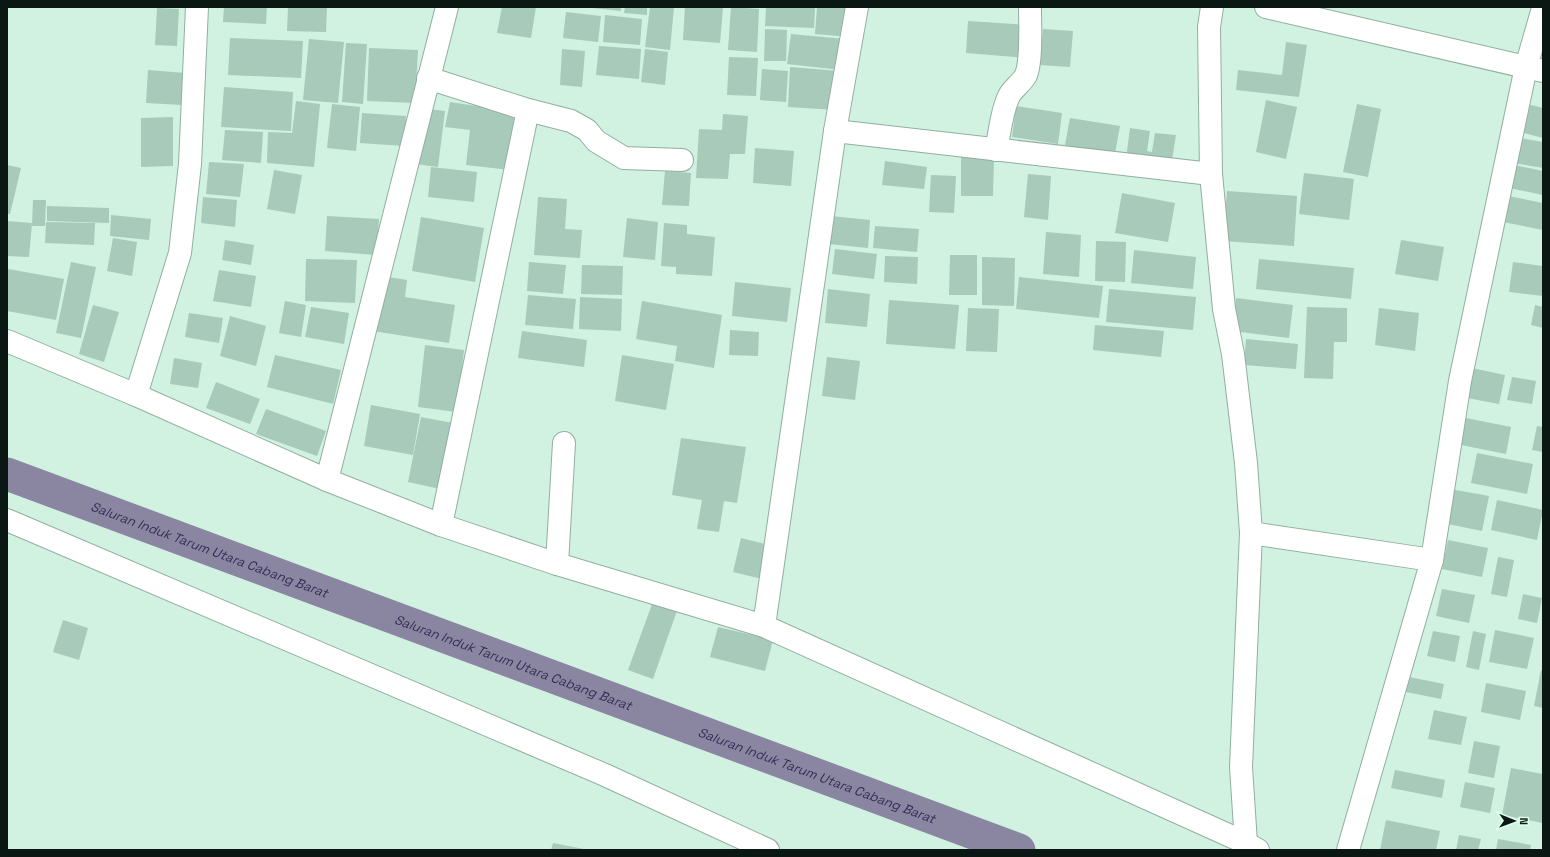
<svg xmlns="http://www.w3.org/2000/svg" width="1550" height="857" viewBox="0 0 1550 857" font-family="'Space Grotesk',sans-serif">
	<rect width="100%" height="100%" fill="#d1f1e1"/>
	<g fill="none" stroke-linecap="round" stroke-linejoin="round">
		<path stroke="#8a86a2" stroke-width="33" id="s1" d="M 7,474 L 1019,850"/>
	</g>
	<g fill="#a8caba">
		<path d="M 224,7 L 267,7 L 266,24 L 223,22 Z"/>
		<path d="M 288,7 L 327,7 L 326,32 L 287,31 Z"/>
		<path d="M 502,7 L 536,7 L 531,38 L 497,33 Z"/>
		<path d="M 593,7 L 621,7 L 621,11 L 592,8 Z"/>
		<path d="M 625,7 L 647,7 L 647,15 L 624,13 Z"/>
		<path d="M 650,7 L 674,7 L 670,50 L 645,47 Z"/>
		<path d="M 685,7 L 723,7 L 720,43 L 683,40 Z"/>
		<path d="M 731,7 L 759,9 L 757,52 L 728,50 Z"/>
		<path d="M 766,7 L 815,7 L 814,28 L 765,26 Z"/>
		<path d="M 817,7 L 854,7 L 851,37 L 815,34 Z"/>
		<path d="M 157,8 L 179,9 L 177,46 L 155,45 Z"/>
		<path d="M 566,12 L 601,16 L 598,42 L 563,38 Z"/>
		<path d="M 605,15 L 642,19 L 640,45 L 603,42 Z"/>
		<path d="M 968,21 L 1029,25 L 1026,58 L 966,53 Z"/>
		<path d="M 765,29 L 787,30 L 786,61 L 764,61 Z"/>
		<path d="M 1043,29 L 1073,31 L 1070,67 L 1040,65 Z"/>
		<path d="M 791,34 L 845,39 L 841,70 L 787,64 Z"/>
		<path d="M 230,38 L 303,41 L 301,78 L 228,75 Z"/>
		<path d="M 309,39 L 344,42 L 338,103 L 303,100 Z"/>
		<path d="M 1286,42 L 1307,45 L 1299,97 L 1236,90 L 1238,70 L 1282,75 Z"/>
		<path d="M 346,43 L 367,44 L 363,104 L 342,102 Z"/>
		<path d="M 599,46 L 641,49 L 639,79 L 596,75 Z"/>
		<path d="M 369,48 L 418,50 L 415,103 L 367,101 Z"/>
		<path d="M 562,49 L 585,51 L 582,87 L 560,85 Z"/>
		<path d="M 645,49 L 668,52 L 665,85 L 641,82 Z"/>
		<path d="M 729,57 L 758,58 L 756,96 L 727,95 Z"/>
		<path d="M 790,67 L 839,71 L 836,110 L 788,107 Z"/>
		<path d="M 762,69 L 788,71 L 786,102 L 760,100 Z"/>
		<path d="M 148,70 L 185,73 L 182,105 L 146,103 Z"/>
		<path d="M 224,87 L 293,92 L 291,131 L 221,127 Z"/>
		<path d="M 1266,100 L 1297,107 L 1286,159 L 1256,152 Z"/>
		<path d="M 296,101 L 320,104 L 314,167 L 267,163 L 268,132 L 292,133 Z"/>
		<path d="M 450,102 L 516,112 L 511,170 L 466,165 L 470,130 L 445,127 Z"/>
		<path d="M 1523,103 L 1543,108 L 1543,138 L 1516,131 Z"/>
		<path d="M 332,104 L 360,107 L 356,151 L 327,148 Z"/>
		<path d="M 1357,104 L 1381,109 L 1368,177 L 1343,172 Z"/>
		<path d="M 1016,106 L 1062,113 L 1058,144 L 1012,137 Z"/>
		<path d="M 422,108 L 445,111 L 438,167 L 415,164 Z"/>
		<path d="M 362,113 L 406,116 L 404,146 L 360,143 Z"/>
		<path d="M 723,114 L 748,116 L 745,154 L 730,154 L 728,179 L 696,178 L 699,129 L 722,130 Z"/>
		<path d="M 173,117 L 173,166 L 141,167 L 141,118 Z"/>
		<path d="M 1070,118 L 1120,126 L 1115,153 L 1065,145 Z"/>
		<path d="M 1130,128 L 1150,131 L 1147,151 L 1152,152 L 1155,133 L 1176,135 L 1171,166 L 1126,159 Z"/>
		<path d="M 225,130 L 263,132 L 261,163 L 222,160 Z"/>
		<path d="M 1514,137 L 1543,142 L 1543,168 L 1509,162 Z"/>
		<path d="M 755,148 L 794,151 L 791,186 L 753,183 Z"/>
		<path d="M 961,157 L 994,158 L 993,196 L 961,196 Z"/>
		<path d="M 885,161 L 927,167 L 924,189 L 882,185 Z"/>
		<path d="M 209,162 L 244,164 L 240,197 L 206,194 Z"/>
		<path d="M 1509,164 L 1543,171 L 1543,195 L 1504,187 Z"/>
		<path d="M 7,165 L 21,168 L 10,214 L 7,214 Z"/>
		<path d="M 431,167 L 477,172 L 474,202 L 428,197 Z"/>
		<path d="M 274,170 L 302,175 L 295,214 L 267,209 Z"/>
		<path d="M 665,171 L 691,173 L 689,206 L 662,205 Z"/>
		<path d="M 1304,173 L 1354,179 L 1349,220 L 1299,214 Z"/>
		<path d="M 1028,174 L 1051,176 L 1048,220 L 1024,217 Z"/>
		<path d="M 931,175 L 956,176 L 954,213 L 929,212 Z"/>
		<path d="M 1227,191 L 1297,196 L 1294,246 L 1223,241 Z"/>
		<path d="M 1122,193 L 1175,203 L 1168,242 L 1115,233 Z"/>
		<path d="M 1503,195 L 1543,203 L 1543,230 L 1498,221 Z"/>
		<path d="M 203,197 L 237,200 L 235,227 L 201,223 Z"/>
		<path d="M 538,197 L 567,199 L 565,229 L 582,230 L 580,258 L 534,255 Z"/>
		<path d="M 33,200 L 46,200 L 45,226 L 32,226 Z"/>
		<path d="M 47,206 L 109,208 L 109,223 L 47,221 Z"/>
		<path d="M 111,215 L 151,219 L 149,240 L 110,236 Z"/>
		<path d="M 327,216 L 379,219 L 376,255 L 325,251 Z"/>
		<path d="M 831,216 L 870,220 L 868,248 L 828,244 Z"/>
		<path d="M 421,217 L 484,228 L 475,282 L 412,271 Z"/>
		<path d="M 627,218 L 658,222 L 655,260 L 623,257 Z"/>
		<path d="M 7,221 L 32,223 L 29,257 L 7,256 Z"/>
		<path d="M 46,222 L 95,223 L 94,245 L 45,243 Z"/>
		<path d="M 664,223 L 687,225 L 687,234 L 715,237 L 712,276 L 676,274 L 676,267 L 661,266 Z"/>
		<path d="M 875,226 L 919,229 L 917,252 L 873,248 Z"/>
		<path d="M 1046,232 L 1081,235 L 1079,277 L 1043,274 Z"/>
		<path d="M 113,238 L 137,242 L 132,276 L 107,271 Z"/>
		<path d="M 225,240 L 254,245 L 251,265 L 222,260 Z"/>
		<path d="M 1401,240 L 1444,247 L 1438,281 L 1395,274 Z"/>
		<path d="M 1096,241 L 1126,242 L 1125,282 L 1095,281 Z"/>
		<path d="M 835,249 L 877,254 L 874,279 L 832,274 Z"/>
		<path d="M 1134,250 L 1196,257 L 1193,289 L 1131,283 Z"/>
		<path d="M 950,255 L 977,255 L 977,295 L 949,295 Z"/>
		<path d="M 885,256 L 918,257 L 917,284 L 884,282 Z"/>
		<path d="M 982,257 L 1015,258 L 1014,306 L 982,305 Z"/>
		<path d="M 306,259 L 357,260 L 355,303 L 305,301 Z"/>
		<path d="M 1259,259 L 1354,268 L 1351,299 L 1256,289 Z"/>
		<path d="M 71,262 L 96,267 L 81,338 L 56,333 Z"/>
		<path d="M 529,262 L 566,265 L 563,294 L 527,291 Z"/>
		<path d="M 1513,262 L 1543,266 L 1543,296 L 1509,292 Z"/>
		<path d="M 582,265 L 623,266 L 622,295 L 581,294 Z"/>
		<path d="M 8,269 L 64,279 L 56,320 L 7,311 Z"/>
		<path d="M 219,270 L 256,276 L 251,307 L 213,301 Z"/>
		<path d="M 382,276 L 407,280 L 405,297 L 455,305 L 449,343 L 373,331 Z"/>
		<path d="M 1019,277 L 1103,286 L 1099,318 L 1016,309 Z"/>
		<path d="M 735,282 L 791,288 L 787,322 L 732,316 Z"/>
		<path d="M 828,289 L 870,294 L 867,327 L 825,323 Z"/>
		<path d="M 1109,289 L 1196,297 L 1193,330 L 1106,322 Z"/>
		<path d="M 528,295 L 576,299 L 573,329 L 525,325 Z"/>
		<path d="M 580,297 L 622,299 L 621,331 L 579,329 Z"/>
		<path d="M 1236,298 L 1293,305 L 1289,338 L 1233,331 Z"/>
		<path d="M 889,300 L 959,305 L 955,349 L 886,344 Z"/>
		<path d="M 285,301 L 306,305 L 301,337 L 279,333 Z"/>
		<path d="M 642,301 L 722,315 L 714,368 L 675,361 L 677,346 L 636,339 Z"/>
		<path d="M 93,305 L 119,312 L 104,362 L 79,354 Z"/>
		<path d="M 1535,305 L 1543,307 L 1543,328 L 1531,325 Z"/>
		<path d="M 311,307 L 349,313 L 344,344 L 305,337 Z"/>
		<path d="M 1307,307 L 1347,308 L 1347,342 L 1334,342 L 1333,379 L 1304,378 Z"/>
		<path d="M 968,308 L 999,309 L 997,352 L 966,351 Z"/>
		<path d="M 1379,308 L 1419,313 L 1415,351 L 1375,345 Z"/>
		<path d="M 189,313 L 223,318 L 219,343 L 185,337 Z"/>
		<path d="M 230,316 L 266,326 L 256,366 L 220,356 Z"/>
		<path d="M 1095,325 L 1164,331 L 1161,357 L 1093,350 Z"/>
		<path d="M 730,330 L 759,332 L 758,356 L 729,355 Z"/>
		<path d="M 522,331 L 587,340 L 584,367 L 518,358 Z"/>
		<path d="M 1246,339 L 1298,344 L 1296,369 L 1244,365 Z"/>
		<path d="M 425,345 L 464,350 L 457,412 L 418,407 Z"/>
		<path d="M 275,355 L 341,370 L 333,404 L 267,387 Z"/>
		<path d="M 622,355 L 674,364 L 666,410 L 615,401 Z"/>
		<path d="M 827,357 L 860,361 L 855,400 L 822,396 Z"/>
		<path d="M 174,358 L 202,363 L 198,388 L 170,384 Z"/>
		<path d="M 1472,368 L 1505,375 L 1499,404 L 1467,398 Z"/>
		<path d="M 1512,377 L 1536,381 L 1532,404 L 1507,400 Z"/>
		<path d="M 216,382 L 260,399 L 250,424 L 206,408 Z"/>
		<path d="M 371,405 L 420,414 L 413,455 L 364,446 Z"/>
		<path d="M 266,409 L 326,431 L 317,456 L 256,434 Z"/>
		<path d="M 421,417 L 453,423 L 440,489 L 408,482 Z"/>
		<path d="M 1466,418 L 1511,427 L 1506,454 L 1461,445 Z"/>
		<path d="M 1537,426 L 1543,427 L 1543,452 L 1532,450 Z"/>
		<path d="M 681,438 L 746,447 L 737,503 L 724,501 L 719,532 L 697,529 L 702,500 L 672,495 Z"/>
		<path d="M 1477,453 L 1533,464 L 1527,494 L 1471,483 Z"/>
		<path d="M 1450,489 L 1489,496 L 1482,531 L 1443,523 Z"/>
		<path d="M 1497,500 L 1543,510 L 1537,540 L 1491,530 Z"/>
		<path d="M 741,538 L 769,545 L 762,579 L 733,572 Z"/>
		<path d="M 1448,540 L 1488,548 L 1482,577 L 1442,569 Z"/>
		<path d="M 1498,557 L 1514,560 L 1507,597 L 1491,594 Z"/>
		<path d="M 1442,589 L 1475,595 L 1469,623 L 1436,616 Z"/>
		<path d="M 1523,594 L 1542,598 L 1537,623 L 1518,619 Z"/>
		<path d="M 655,596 L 679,605 L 653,679 L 628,670 Z"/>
		<path d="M 63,620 L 88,628 L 79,660 L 53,652 Z"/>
		<path d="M 718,627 L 773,640 L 765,671 L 710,657 Z"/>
		<path d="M 1495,630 L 1534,638 L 1527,669 L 1489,662 Z"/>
		<path d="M 1433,631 L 1460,636 L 1455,662 L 1427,656 Z"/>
		<path d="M 1473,631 L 1486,634 L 1479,670 L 1466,667 Z"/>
		<path d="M 1541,670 L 1543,671 L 1543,708 L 1534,706 Z"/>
		<path d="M 1404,676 L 1444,684 L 1441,699 L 1401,691 Z"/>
		<path d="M 1486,683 L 1526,691 L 1520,720 L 1481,712 Z"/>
		<path d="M 1434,710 L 1467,717 L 1461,745 L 1428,739 Z"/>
		<path d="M 1474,741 L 1500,746 L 1494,778 L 1468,773 Z"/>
		<path d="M 1511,768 L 1543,774 L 1543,823 L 1502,815 Z"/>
		<path d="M 1395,770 L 1445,780 L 1442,798 L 1391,788 Z"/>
		<path d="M 1465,782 L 1495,788 L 1490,813 L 1460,807 Z"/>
		<path d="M 1386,820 L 1440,831 L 1436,850 L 1380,850 Z"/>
		<path d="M 1459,835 L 1481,839 L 1478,850 L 1456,850 Z"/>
		<path d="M 1498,839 L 1531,845 L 1530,850 L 1496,850 Z"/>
		<path d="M 553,843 L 584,849 L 584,850 L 551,850 Z"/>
	</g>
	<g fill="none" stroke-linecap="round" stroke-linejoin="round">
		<defs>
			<g id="street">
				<path d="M 1212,7 L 1209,27 L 1211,174 L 1224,309 L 1233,354 L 1246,463 L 1251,533 L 1241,767 L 1246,843"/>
				<path d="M 1266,7 L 1543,71"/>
				<path d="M 428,78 L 528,110 L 571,121 L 587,130 L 596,141 L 624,158 L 682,160"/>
				<path d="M 835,131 L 1211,174"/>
				<path d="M 996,150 C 1000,133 1001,112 1009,96 C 1013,88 1022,83 1026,75 C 1032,60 1030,24 1030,7"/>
				<path d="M 7,341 L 136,395 L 327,480 L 441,525 L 557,564 L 764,626 L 1246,843 L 1258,850"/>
				<path d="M 136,395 L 180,253 L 190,164 L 197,7"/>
				<path d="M 327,480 L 447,7"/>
				<path d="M 7,520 L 605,775 L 768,850"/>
				<path d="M 441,525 L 528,110"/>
				<path d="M 1251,533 L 1432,560"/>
				<path d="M 557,564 L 564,443"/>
				<path d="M 764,626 L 835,131 L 857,7"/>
				<path d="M 1348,850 L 1432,560 L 1460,381 L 1526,67 L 1543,8"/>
			</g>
		</defs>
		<use href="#street" stroke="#91afa1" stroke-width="24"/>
		<use href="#street" stroke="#fff" stroke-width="22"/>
	</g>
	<g text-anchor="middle" stroke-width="3.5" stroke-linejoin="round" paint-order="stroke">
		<g font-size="13" font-style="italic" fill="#362d57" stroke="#defeee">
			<text dy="5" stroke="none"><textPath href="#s1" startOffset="216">Saluran Induk Tarum Utara Cabang Barat</textPath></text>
			<text dy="5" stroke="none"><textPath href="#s1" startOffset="540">Saluran Induk Tarum Utara Cabang Barat</textPath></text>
			<text dy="5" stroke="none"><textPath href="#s1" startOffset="864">Saluran Induk Tarum Utara Cabang Barat</textPath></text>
		</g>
	</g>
	<rect width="1550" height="857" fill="none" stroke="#0b1712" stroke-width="16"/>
	<g transform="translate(1514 821) rotate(91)" stroke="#defeee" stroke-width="3" paint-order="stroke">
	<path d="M0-3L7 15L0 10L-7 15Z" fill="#0b1712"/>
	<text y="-6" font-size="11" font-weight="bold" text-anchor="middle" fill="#0b1712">N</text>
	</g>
</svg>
